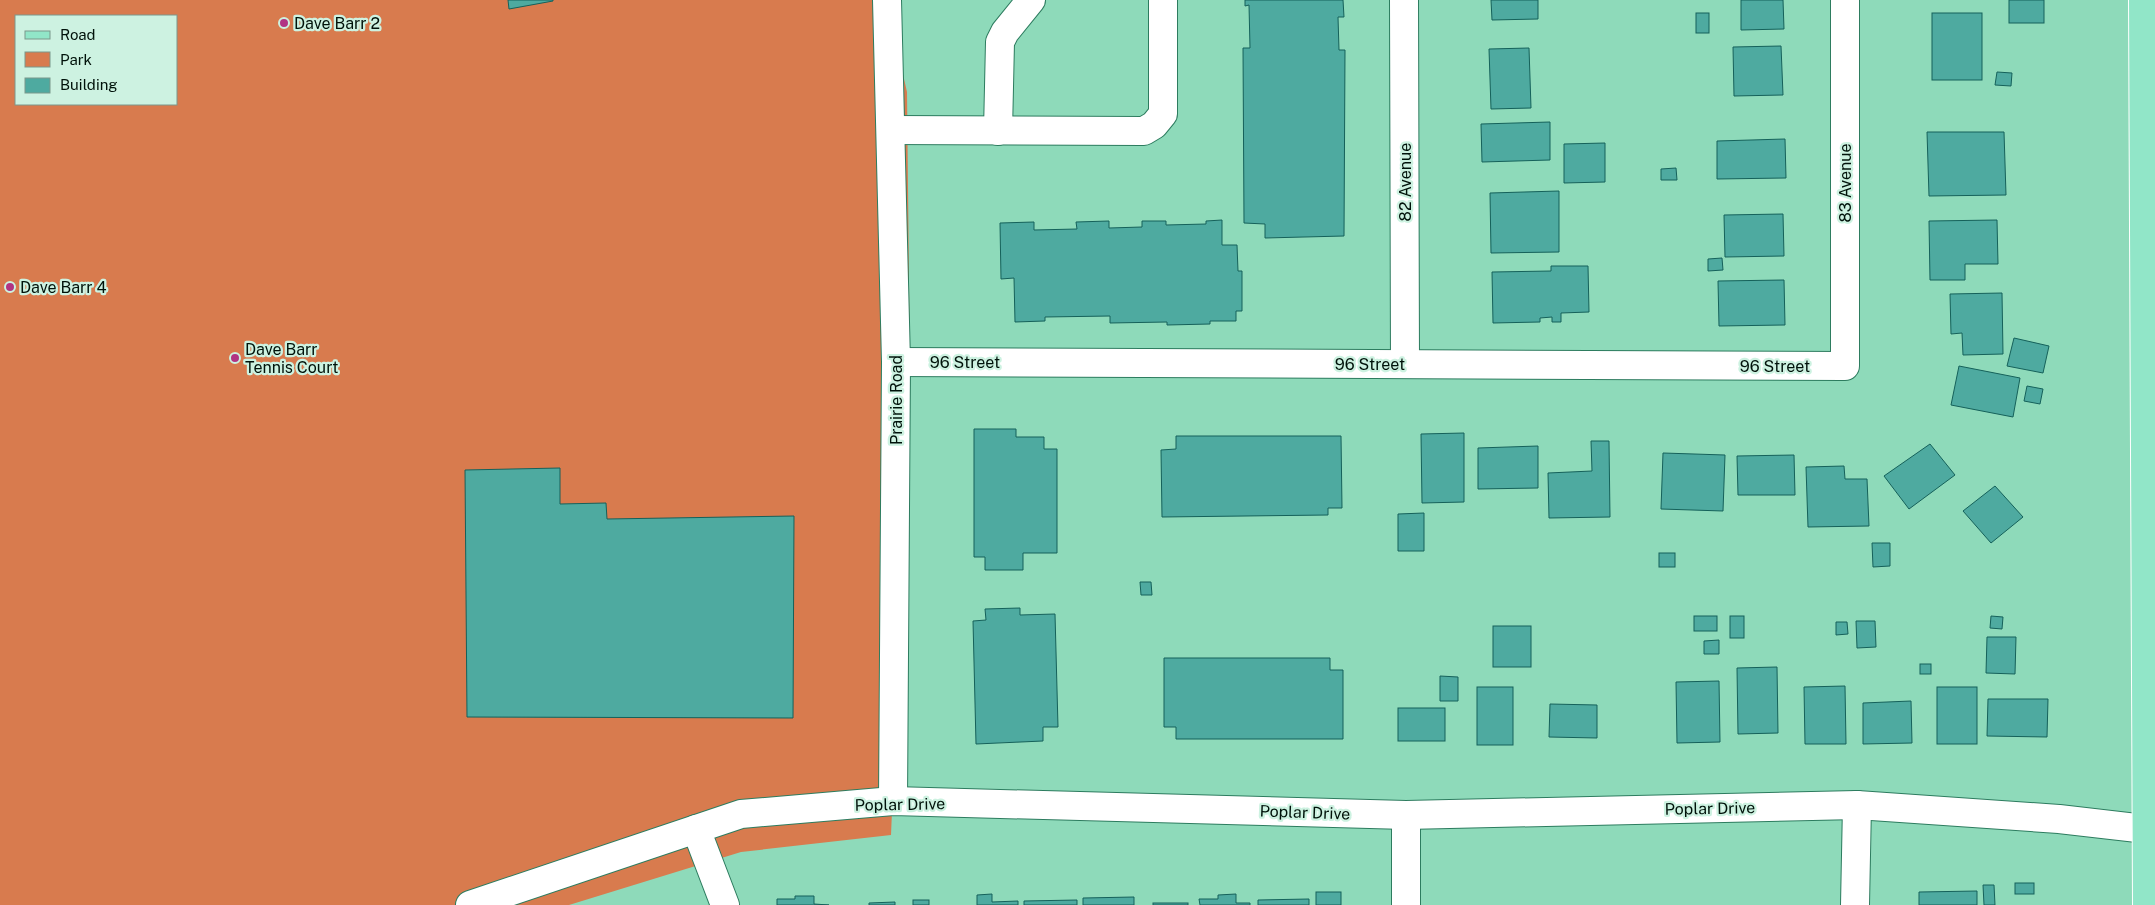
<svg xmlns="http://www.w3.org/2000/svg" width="2155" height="905" viewBox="0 0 2155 905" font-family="'Public Sans',sans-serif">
	<rect width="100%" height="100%" fill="#8edaba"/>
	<path fill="#d87b4e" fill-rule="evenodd" d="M 0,0 L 886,0 L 907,92 L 910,378 L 891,835 L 741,852 L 569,905 L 0,905 ZM 16,16 L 176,16 L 176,104 L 16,104 Z"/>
	<g fill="#4eaaa0" stroke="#15615a">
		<path d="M 508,0 L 553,0 L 553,1 L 509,9 Z"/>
		<path d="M 1245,0 L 1343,0 L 1344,17 L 1338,17 L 1339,50 L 1345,50 L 1344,236 L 1265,238 L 1265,224 L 1244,223 L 1243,48 L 1250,48 L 1249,5 L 1245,6 Z"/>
		<path d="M 1491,0 L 1538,0 L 1538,19 L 1492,20 Z"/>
		<path d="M 1741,0 L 1783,0 L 1784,29 L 1741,30 Z"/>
		<rect x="2009" y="0" width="35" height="23"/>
		<rect x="1696" y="13" width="13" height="20"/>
		<rect x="1932" y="13" width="50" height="67"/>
		<path d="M 1781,46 L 1783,95 L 1734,96 L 1733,47 Z"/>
		<path d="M 1529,48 L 1531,108 L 1491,109 L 1489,49 Z"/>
		<path d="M 1997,72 L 2012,73 L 2011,86 L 1995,85 Z"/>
		<path d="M 1550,122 L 1550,160 L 1482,162 L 1481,124 Z"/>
		<path d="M 1927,132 L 2004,132 L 2006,195 L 1929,196 Z"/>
		<path d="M 1785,139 L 1786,178 L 1717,179 L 1717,141 Z"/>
		<path d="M 1605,143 L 1605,182 L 1564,183 L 1564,144 Z"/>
		<path d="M 1676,168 L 1677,180 L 1661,180 L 1661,169 Z"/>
		<path d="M 1559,191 L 1559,252 L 1491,253 L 1490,193 Z"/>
		<path d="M 1783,214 L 1784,256 L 1725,257 L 1724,215 Z"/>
		<path d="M 1222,220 L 1222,245 L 1237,245 L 1238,271 L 1242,271 L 1242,311 L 1236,311 L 1236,321 L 1210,321 L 1210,324 L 1167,325 L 1167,322 L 1110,323 L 1110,316 L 1045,317 L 1045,321 L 1015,322 L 1014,278 L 1001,279 L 1000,223 L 1034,222 L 1034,230 L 1077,229 L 1076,222 L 1109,221 L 1109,228 L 1142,227 L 1142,221 L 1166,221 L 1166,225 L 1206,224 L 1206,221 Z"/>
		<path d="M 1997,220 L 1998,264 L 1965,264 L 1965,280 L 1930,280 L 1929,221 Z"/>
		<path d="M 1722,258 L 1723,270 L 1708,271 L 1708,259 Z"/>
		<path d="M 1551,266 L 1588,266 L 1589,312 L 1561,313 L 1561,322 L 1552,322 L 1552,317 L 1540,318 L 1540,322 L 1493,323 L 1492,272 L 1551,271 Z"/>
		<path d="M 1784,280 L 1785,325 L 1719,326 L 1718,281 Z"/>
		<path d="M 2002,293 L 2003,354 L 1963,355 L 1962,333 L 1951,334 L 1950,294 Z"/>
		<path d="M 2014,338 L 2049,346 L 2043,373 L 2007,366 Z"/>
		<path d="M 1959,366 L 2020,378 L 2013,417 L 1951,405 Z"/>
		<path d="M 2027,386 L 2043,389 L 2040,404 L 2024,401 Z"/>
		<path d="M 974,429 L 1016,429 L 1016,437 L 1044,437 L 1044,449 L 1057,449 L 1057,553 L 1023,553 L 1023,570 L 985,570 L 985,557 L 974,557 Z"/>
		<path d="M 1464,433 L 1464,502 L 1422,503 L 1421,434 Z"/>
		<path d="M 1176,436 L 1341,436 L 1342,508 L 1328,508 L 1328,515 L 1162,517 L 1161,450 L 1176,449 Z"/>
		<path d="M 1591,441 L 1609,441 L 1610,517 L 1549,518 L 1548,473 L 1592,471 Z"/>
		<path d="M 1930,444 L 1955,475 L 1909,509 L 1884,476 Z"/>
		<path d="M 1538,446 L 1538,488 L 1478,489 L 1478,448 Z"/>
		<path d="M 1663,453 L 1725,455 L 1723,511 L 1661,509 Z"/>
		<path d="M 1794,455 L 1795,495 L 1738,495 L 1737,456 Z"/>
		<path d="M 1844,466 L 1845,479 L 1867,479 L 1869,526 L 1808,527 L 1806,467 Z"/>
		<path d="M 560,468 L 560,504 L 606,503 L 607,519 L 794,516 L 793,718 L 467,717 L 465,470 Z"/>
		<path d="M 1995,486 L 2023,517 L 1991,543 L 1963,511 Z"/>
		<path d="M 1424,513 L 1424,551 L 1398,551 L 1398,514 Z"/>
		<path d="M 1872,543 L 1890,543 L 1890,566 L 1873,567 Z"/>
		<rect x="1659" y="553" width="16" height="14"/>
		<path d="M 1140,582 L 1151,582 L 1152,595 L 1141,595 Z"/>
		<path d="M 1020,608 L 1020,615 L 1055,614 L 1058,727 L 1043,727 L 1043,741 L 976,744 L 973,621 L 986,620 L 985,609 Z"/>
		<rect x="1694" y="616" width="23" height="15"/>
		<rect x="1730" y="616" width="14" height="22"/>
		<path d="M 1991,616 L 2003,617 L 2002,629 L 1990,628 Z"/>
		<path d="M 1856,621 L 1875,621 L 1876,647 L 1857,648 Z"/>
		<path d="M 1836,622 L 1847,622 L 1848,634 L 1836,635 Z"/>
		<rect x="1493" y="626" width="38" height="41"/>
		<path d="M 1987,637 L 2016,637 L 2015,674 L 1986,673 Z"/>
		<path d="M 1719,640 L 1719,654 L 1704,654 L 1704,641 Z"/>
		<path d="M 1164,658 L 1330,658 L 1330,670 L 1343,670 L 1343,739 L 1176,739 L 1176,727 L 1164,727 Z"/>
		<rect x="1920" y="664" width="11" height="10"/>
		<path d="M 1777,667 L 1778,733 L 1738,734 L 1737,668 Z"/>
		<path d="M 1440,676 L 1458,677 L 1458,701 L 1440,701 Z"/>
		<path d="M 1719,681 L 1720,742 L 1677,743 L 1676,682 Z"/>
		<path d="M 1845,686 L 1846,744 L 1805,744 L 1804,687 Z"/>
		<rect x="1477" y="687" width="36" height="58"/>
		<rect x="1937" y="687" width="40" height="57"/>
		<path d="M 1988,699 L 2048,699 L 2047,737 L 1987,736 Z"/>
		<path d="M 1911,701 L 1912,743 L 1863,744 L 1863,703 Z"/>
		<path d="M 1550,704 L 1597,705 L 1597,738 L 1549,737 Z"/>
		<rect x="1398" y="708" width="47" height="33"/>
		<rect x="2015" y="883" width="19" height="11"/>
		<path d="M 1983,885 L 1994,885 L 1995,905 L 1984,905 Z"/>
		<path d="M 1977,891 L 1977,905 L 1919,905 L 1919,892 Z"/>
		<rect x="1316" y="892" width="25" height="13"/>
		<path d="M 992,894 L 992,902 L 1018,901 L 1018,905 L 977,905 L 977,895 Z"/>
		<path d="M 1236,894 L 1236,903 L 1250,903 L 1250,905 L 1200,905 L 1199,899 L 1218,899 L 1218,895 Z"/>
		<path d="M 795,896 L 814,896 L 814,904 L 829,905 L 777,905 L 777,899 L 795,899 Z"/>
		<path d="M 1134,897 L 1134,905 L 1083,905 L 1083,898 Z"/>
		<path d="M 1309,899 L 1309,905 L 1258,905 L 1258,900 Z"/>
		<rect x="913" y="900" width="16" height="5"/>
		<path d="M 1077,900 L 1077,905 L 1024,905 L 1024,901 Z"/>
		<path d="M 895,902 L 895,905 L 869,905 L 869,903 Z"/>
		<rect x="1153" y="903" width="35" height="2"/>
	</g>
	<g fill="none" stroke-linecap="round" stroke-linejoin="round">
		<defs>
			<g id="minor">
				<path d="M 887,0 L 896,362 L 893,801"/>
				<path d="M 1404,0 L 1405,364"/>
				<path d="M 891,130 L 1144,131 L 1154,125 L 1163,114 L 1163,0"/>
				<path d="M 998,131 L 1000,42 L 1005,32 L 1031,0"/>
				<path d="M 896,362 L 1845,366 L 1845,0"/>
				<path d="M 1406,815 L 1406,905"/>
				<path d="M 696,829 L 725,905"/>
				<path d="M 470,905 L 741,814 L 893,801 L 1406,815 L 1857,805 L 2059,819 L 2155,830"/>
				<path d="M 1855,905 L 1857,805"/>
			</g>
			<path id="major" d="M 2143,0 L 2147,905"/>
		</defs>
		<use href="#minor" stroke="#2d7c5f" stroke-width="30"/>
		<use href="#major" stroke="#fff" stroke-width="30"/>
		<use href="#minor" stroke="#fff" stroke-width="28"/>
		<use href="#major" stroke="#91e6c8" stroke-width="28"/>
	</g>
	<g fill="#b13483" stroke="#cdf2e1" stroke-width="2">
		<circle cx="284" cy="23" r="5"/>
		<circle cx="10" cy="287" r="5"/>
		<circle cx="235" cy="358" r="5"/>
	</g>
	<g text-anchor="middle" stroke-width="4.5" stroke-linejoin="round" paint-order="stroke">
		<g font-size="16" fill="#00120a" stroke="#cdf2e1" text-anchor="start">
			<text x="294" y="29">Dave Barr 2</text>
			<text x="20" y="293">Dave Barr 4</text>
			<text x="245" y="355">Dave Barr<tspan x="245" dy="18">Tennis Court</tspan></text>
		</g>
		<g font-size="16" fill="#00120a" stroke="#cdf2e1">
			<text transform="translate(1405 182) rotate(-90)" y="6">82 Avenue</text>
			<text transform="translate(1845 183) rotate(-90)" y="6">83 Avenue</text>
			<text x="965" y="368">96 Street</text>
			<text x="1370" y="370">96 Street</text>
			<text x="1775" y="372">96 Street</text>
			<text transform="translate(896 400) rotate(-90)" y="6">Prairie Road</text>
			<text transform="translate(900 804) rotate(-1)" y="6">Poplar Drive</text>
			<text transform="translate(1710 808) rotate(-1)" y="6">Poplar Drive</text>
			<text transform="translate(1305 812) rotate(2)" y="6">Poplar Drive</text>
		</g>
	</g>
	<rect x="15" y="15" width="162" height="90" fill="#cdf2e1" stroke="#7b988b"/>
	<rect x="25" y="31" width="25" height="8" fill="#91e6c8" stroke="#7b988b"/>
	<text x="60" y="40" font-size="15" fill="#00120a">Road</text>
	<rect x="25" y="52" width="25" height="15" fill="#d87b4e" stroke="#7b988b"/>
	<text x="60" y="65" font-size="15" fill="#00120a">Park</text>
	<rect x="25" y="78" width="25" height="15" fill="#4eaaa0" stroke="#7b988b"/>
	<text x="60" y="90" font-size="15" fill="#00120a">Building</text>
</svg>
